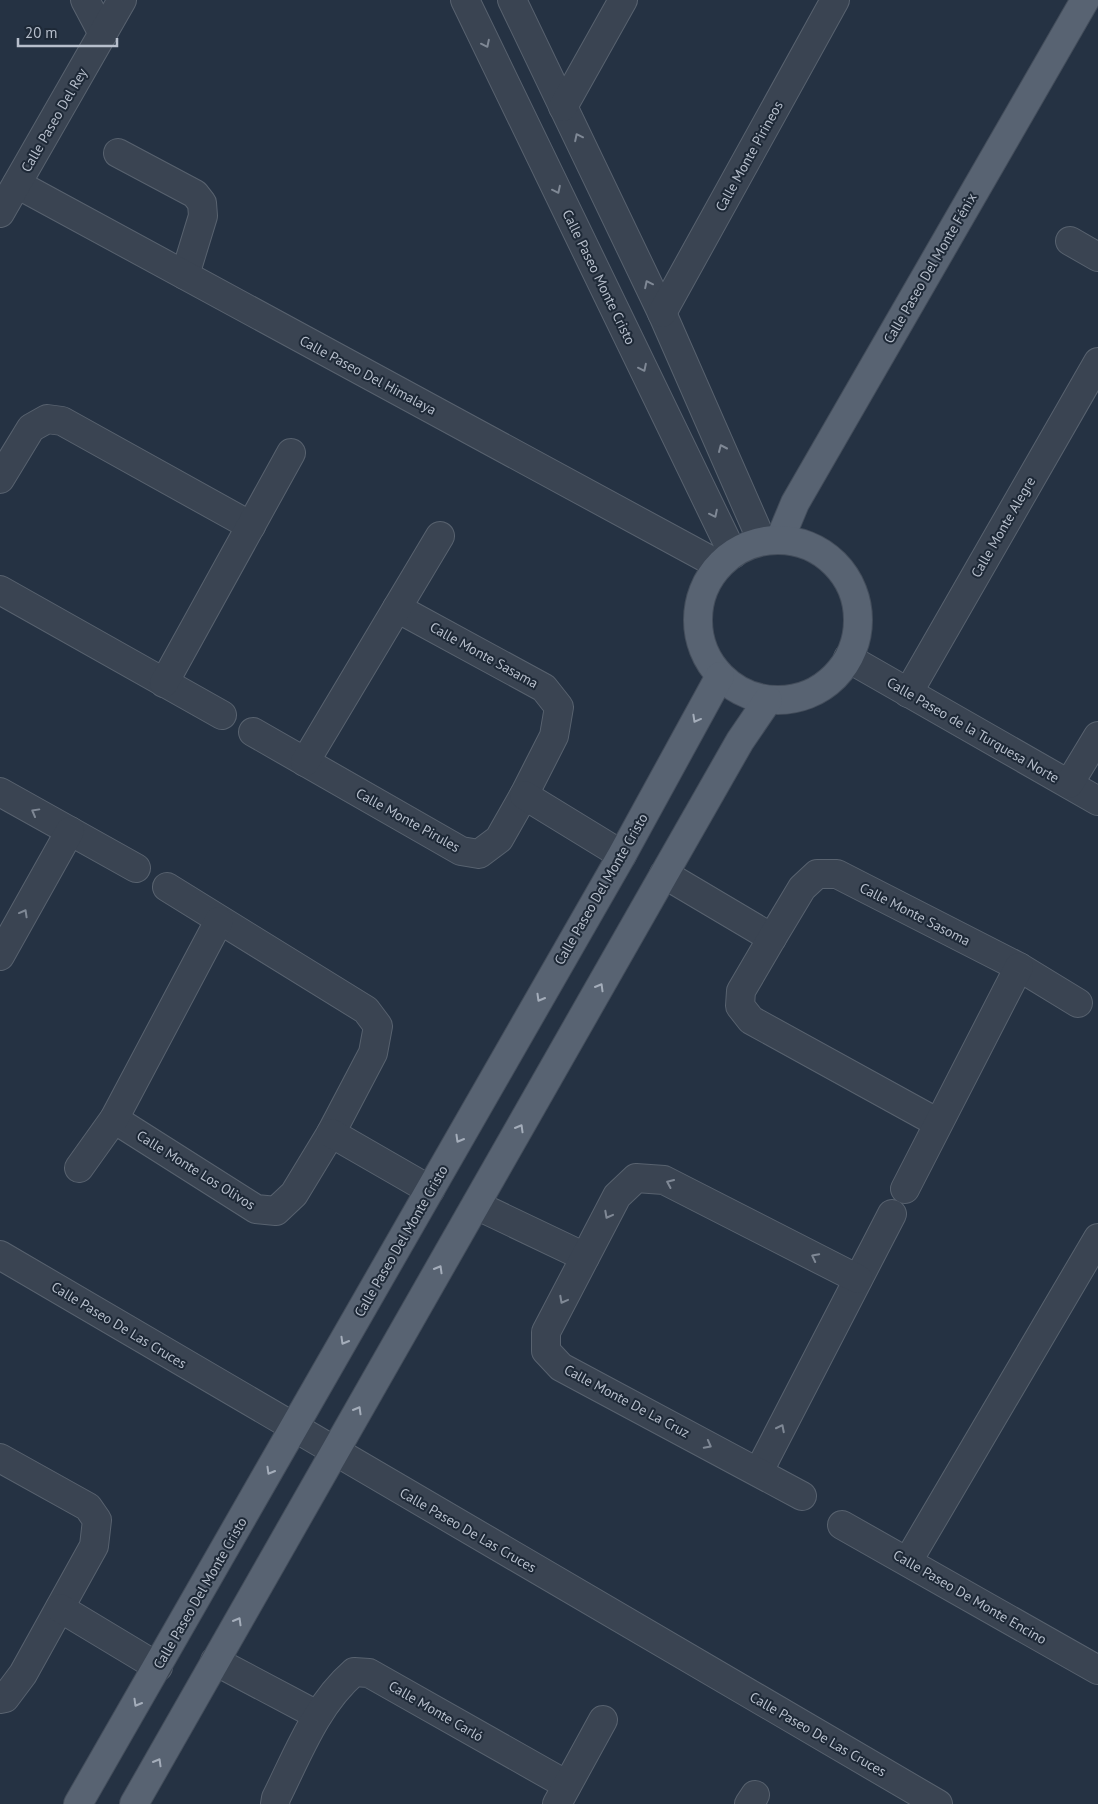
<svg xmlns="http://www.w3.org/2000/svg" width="1098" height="1804" viewBox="0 0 1098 1804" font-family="'PT Sans',sans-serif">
	<rect width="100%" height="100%" fill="#253243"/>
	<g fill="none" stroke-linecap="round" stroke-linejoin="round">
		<defs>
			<g id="minor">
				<path d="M 85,0 L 103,34"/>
				<path d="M 465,0 L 733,554"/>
				<path d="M 512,0 L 662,313 L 762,541"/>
				<path d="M 563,107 L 623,0"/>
				<path d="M 118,153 L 195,194 L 202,203 L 203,216 L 185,275"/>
				<path d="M 17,184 L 719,565"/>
				<path d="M 0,213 L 122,0"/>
				<path d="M 1070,241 L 1098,257"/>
				<path d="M 662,313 L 835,0"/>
				<path d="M 0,479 L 31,428 L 47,419 L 62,421 L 251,526"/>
				<path d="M 0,590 L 222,715"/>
				<path d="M 848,658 L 1098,801"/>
				<path d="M 164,683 L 291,453"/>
				<path d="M 908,693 L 1098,362"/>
				<path d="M 253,732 L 461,851 L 479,854 L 499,839 L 524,795 L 554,736 L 559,707 L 544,688 L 397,608"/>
				<path d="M 305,762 L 440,536"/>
				<path d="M 1069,784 L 1098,736"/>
				<path d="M 0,792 L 136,868"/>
				<path d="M 524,795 L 622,855"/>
				<path d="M 664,874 L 772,938"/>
				<path d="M 0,956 L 70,831"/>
				<path d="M 114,1119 L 256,1209 L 276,1211 L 294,1194 L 331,1133 L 373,1053 L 378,1026 L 366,1010 L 167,887"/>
				<path d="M 938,1123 L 751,1020 L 740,1006 L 741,991 L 772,938 L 802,888 L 817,874 L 837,874 L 1019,967 L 1078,1003"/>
				<path d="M 331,1133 L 430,1190"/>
				<path d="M 79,1168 L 114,1119 L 219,921"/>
				<path d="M 905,1189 L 1019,967"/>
				<path d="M 476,1205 L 585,1257"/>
				<path d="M 0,1255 L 938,1804"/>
				<path d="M 0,1458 L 88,1507 L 97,1520 L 94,1546 L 23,1674 L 5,1698 L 0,1699"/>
				<path d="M 759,1471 L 892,1214"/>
				<path d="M 802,1496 L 561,1367 L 546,1351 L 546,1332 L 617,1196 L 636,1178 L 664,1180 L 858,1279"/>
				<path d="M 842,1525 L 1098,1670"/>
				<path d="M 908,1561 L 1098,1238"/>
				<path d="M 60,1608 L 158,1667"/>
				<path d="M 215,1661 L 317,1715"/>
				<path d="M 275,1804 L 276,1798 C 298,1754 316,1705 354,1672 L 369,1673 L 567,1785"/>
				<path d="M 557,1804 L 603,1720"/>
				<path d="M 749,1804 L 755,1795"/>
			</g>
			<g id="major">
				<path d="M 780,539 L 795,503 L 1085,0"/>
				<circle cx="778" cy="620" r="80"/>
				<path d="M 78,1804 L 622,855 L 720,676"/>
				<path d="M 134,1804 L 740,741 L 768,700"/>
			</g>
		</defs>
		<use href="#minor" stroke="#58626f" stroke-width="30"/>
		<use href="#major" stroke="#434d5b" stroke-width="30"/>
		<use href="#minor" stroke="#3a4452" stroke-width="28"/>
		<use href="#major" stroke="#586372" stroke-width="28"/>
	</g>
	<defs><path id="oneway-chevron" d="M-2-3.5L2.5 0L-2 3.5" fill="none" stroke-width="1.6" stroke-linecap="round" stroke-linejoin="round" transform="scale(1.25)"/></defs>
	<g stroke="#7f8895">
		<use href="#oneway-chevron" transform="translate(486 44) rotate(64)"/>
		<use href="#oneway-chevron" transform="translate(578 137) rotate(-116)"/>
		<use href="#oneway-chevron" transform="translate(557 190) rotate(64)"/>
		<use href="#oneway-chevron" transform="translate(648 284) rotate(-116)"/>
		<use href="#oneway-chevron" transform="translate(643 368) rotate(64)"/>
		<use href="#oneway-chevron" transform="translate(722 448) rotate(-114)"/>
		<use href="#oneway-chevron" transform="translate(714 514) rotate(64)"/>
		<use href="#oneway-chevron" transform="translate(35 812) rotate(-151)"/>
		<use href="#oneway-chevron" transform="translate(24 913) rotate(-61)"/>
		<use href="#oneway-chevron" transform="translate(670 1183) rotate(-156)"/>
		<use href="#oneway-chevron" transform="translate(608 1215) rotate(118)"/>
		<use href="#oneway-chevron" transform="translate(815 1257) rotate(-153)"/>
		<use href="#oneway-chevron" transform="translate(563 1300) rotate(118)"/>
		<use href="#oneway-chevron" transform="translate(781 1428) rotate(-63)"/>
		<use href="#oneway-chevron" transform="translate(708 1445) rotate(28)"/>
	</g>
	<g stroke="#a4adba">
		<use href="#oneway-chevron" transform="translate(696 719) rotate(119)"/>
		<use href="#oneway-chevron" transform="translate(600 987) rotate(-60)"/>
		<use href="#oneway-chevron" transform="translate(540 998) rotate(120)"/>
		<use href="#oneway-chevron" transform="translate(520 1128) rotate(-60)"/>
		<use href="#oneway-chevron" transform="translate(459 1139) rotate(120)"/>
		<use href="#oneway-chevron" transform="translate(439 1269) rotate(-60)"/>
		<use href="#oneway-chevron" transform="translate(344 1341) rotate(120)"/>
		<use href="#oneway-chevron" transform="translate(358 1410) rotate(-60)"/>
		<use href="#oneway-chevron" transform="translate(270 1471) rotate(120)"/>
		<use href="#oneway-chevron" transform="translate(238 1621) rotate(-60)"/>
		<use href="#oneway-chevron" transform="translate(137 1703) rotate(120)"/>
		<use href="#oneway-chevron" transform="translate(158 1762) rotate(-60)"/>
	</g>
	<g text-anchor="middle" stroke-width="4" stroke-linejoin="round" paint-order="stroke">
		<g font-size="14" fill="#b7bfcc" stroke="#1e2937">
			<text transform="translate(54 120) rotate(-60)" y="5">Calle Paseo Del Rey</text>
			<text transform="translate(749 156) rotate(-61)" y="5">Calle Monte Pirineos</text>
			<text transform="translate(930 268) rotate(-60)" y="5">Calle Paseo Del Monte Fénix</text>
			<text transform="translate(599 277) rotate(64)" y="5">Calle Paseo Monte Cristo</text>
			<text transform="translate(368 375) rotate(28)" y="5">Calle Paseo Del Himalaya</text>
			<text transform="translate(1003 527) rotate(-60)" y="5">Calle Monte Alegre</text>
			<text transform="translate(484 655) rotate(29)" y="5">Calle Monte Sasama</text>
			<text transform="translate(973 730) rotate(30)" y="5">Calle Paseo de la Turquesa Norte</text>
			<text transform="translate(408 820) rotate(29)" y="5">Calle Monte Pirules</text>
			<text transform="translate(601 889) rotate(-60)" y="5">Calle Paseo Del Monte Cristo</text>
			<text transform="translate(915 914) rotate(27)" y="5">Calle Monte Sasoma</text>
			<text transform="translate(196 1170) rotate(32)" y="5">Calle Monte Los Olivos</text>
			<text transform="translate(401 1241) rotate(-60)" y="5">Calle Paseo Del Monte Cristo</text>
			<text transform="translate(119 1325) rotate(31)" y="5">Calle Paseo De Las Cruces</text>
			<text transform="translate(627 1401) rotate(28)" y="5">Calle Monte De La Cruz</text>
			<text transform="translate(468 1530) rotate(30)" y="5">Calle Paseo De Las Cruces</text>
			<text transform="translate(200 1593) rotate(-60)" y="5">Calle Paseo Del Monte Cristo</text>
			<text transform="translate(970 1597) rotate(30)" y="5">Calle Paseo De Monte Encino</text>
			<text transform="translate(436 1711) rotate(30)" y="5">Calle Monte Carló</text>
			<text transform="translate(818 1734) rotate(30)" y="5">Calle Paseo De Las Cruces</text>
		</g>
	</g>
	<path d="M18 38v8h99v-8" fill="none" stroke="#b7bfcc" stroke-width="2.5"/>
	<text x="25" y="38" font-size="15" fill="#b7bfcc" stroke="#1e2937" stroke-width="4" paint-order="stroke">20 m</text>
</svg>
